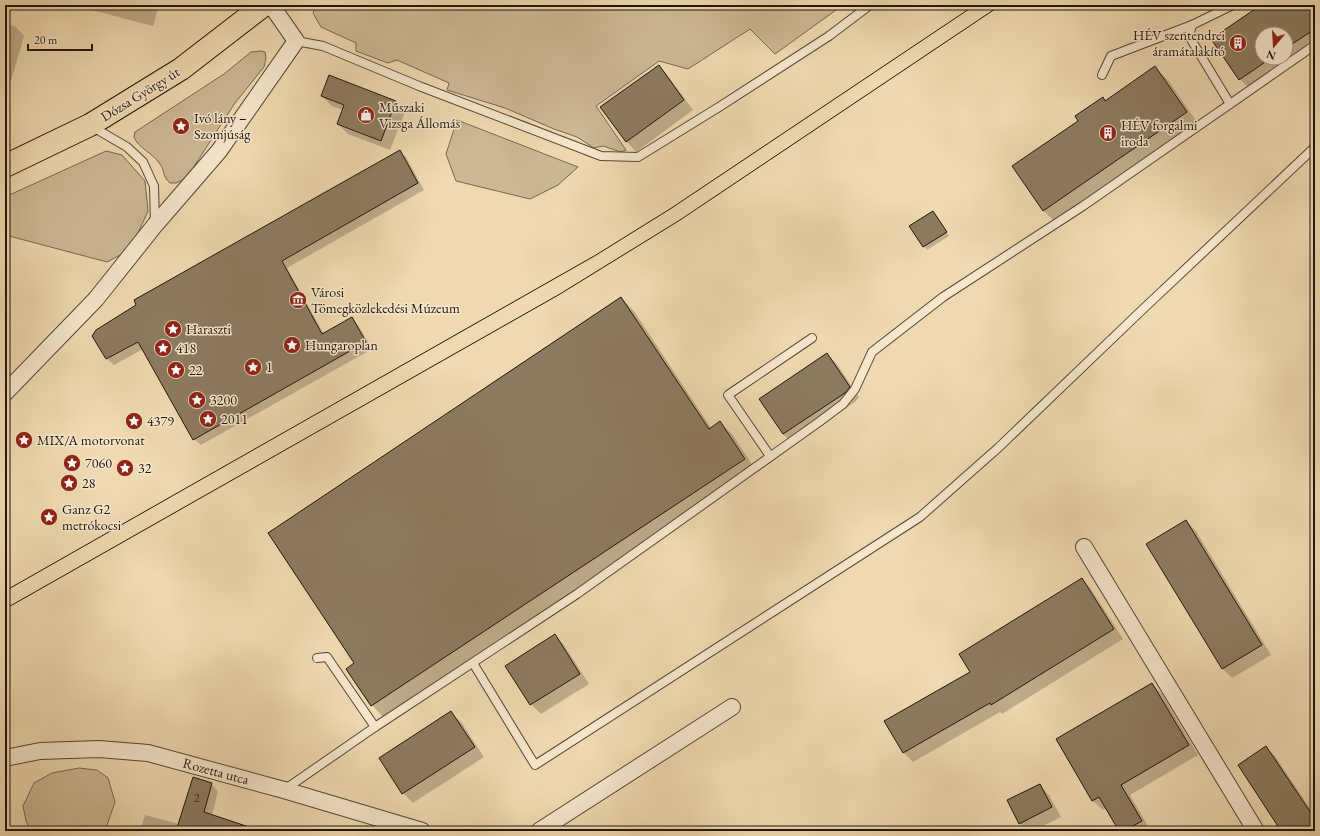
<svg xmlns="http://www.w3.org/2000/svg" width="1320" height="836" viewBox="0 0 1320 836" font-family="'EB Garamond',serif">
	<rect width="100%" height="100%" fill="#efd9b0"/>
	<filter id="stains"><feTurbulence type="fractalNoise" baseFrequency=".005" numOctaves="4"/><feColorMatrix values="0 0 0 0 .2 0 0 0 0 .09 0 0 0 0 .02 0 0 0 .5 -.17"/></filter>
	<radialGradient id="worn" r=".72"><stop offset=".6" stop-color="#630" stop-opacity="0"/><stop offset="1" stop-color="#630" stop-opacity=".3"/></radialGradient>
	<g fill="#ccb894" stroke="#76674f">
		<path d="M 316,5 L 843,5 L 775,54 L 750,29 L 688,69 L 659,61 L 655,64 L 596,106 L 626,150 L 621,152 L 603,146 L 594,148 L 577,137 L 554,129 L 505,108 L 447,90 L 449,83 L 397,60 L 388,63 L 356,51 L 356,43 L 321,27 L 313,13 Z"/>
		<path d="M 261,51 L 265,52 L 266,58 L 264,67 L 235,103 L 193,168 L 185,179 L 176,183 L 170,183 C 162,176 165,171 160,164 C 153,153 138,148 134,137 L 135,132 L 224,74 L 251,52 Z"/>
		<path d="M 457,120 L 578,167 L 558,185 L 530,199 L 456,181 L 446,154 Z"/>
		<path d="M 106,151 L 122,155 L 145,181 L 148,211 L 134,242 L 120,255 L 107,262 L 9,236 L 5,237 L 5,197 Z"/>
		<path d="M 79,768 L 97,770 L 108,778 L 115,802 L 105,831 L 31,831 L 26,821 L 23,806 L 34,783 L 52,773 Z"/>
	</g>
	<g fill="#0003" fill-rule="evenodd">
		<path d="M 72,5 L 159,5 L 153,26 Z"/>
		<path d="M 1263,5 L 1315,5 L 1315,45 L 1250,89 L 1240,79 ZM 1262,34 L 1286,34 L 1286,58 L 1262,58 Z"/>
		<path d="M 5,24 L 15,26 L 24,36 L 11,81 L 5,79 Z"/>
		<path d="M 659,66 L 668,76 L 693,110 L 636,152 L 627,142 L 602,108 Z"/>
		<path d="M 1155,68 L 1168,80 L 1199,125 L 1056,223 L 1044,211 L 1013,166 Z"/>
		<path d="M 322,96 L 395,102 L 405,112 L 390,150 L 348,134 L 338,124 L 343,110 L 332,106 Z"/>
		<path d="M 399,151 L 406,157 L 424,190 L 287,268 L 324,334 L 352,318 L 358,325 L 372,349 L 201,445 L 194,439 L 143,349 L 114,365 L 107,359 L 93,336 Z"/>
		<path d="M 933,212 L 949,236 L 927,250 L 911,226 Z"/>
		<path d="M 621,298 L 634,311 L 711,428 L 720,423 L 733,435 L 757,472 L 384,718 L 372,705 L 355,663 Z"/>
		<path d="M 5,310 L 11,316 L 5,323 Z"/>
		<path d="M 827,354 L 837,364 L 859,397 L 855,402 L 793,444 L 783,434 L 760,399 Z"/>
		<path d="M 1186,521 L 1196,531 L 1271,655 L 1232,678 L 1222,668 Z"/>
		<path d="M 1082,579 L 1091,589 L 1123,639 L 1002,714 L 1000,712 L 913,762 L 903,752 L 972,672 Z"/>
		<path d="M 1315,621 L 1315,632 L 1310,624 Z"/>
		<path d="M 555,635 L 564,645 L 589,684 L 541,714 L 531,704 Z"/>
		<path d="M 1152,684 L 1162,694 L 1198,755 L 1130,795 L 1151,831 L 1120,831 L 1107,808 L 1103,810 L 1093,801 L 1057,740 Z"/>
		<path d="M 451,713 L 461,722 L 484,757 L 413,803 L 403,793 L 380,759 Z"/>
		<path d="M 1266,748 L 1275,756 L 1315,816 L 1315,831 L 1283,831 Z"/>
		<path d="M 211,784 L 218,791 L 212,815 L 244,831 L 140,831 L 145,815 L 179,824 Z"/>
		<path d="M 1039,785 L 1049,795 L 1061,817 L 1033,831 L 1028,831 L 1020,823 Z"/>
	</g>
	<g fill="#8c7b60" stroke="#20160a">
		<path d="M 1261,5 L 1315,5 L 1315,29 L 1286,48 L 1286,34 L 1262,34 L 1262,58 L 1271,58 L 1239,80 L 1211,39 Z"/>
		<path d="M 659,65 L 684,100 L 626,142 L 600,107 Z"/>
		<path d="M 1155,66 L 1187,112 L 1043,211 L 1012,166 L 1078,121 L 1075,116 L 1103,97 L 1105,101 Z"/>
		<path d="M 329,75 L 396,101 L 381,141 L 337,124 L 344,105 L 321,96 Z"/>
		<path d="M 400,150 L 418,183 L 282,261 L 322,334 L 352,317 L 366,342 L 193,440 L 138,342 L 106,359 L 92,336 L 96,330 L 136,305 L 134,300 Z"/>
		<path d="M 933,211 L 947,232 L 923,247 L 909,226 Z"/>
		<path d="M 621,297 L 709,429 L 720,421 L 745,459 L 371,706 L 346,669 L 354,663 L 268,533 Z"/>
		<path d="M 827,353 L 850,387 L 845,393 L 783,434 L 759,399 Z"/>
		<path d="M 1186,520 L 1262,645 L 1222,669 L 1146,544 Z"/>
		<path d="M 1082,578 L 1114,629 L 991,705 L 990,703 L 903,753 L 884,721 L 970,672 L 959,654 Z"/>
		<path d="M 555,634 L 580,674 L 530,705 L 505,666 Z"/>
		<path d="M 1152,683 L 1189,745 L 1121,785 L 1142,821 L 1124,831 L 1119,831 L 1099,797 L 1092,801 L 1056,739 Z"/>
		<path d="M 451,711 L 475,747 L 402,794 L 379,758 Z"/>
		<path d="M 1266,746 L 1315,819 L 1315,831 L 1281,831 L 1238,765 Z"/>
		<path d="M 193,777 L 212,783 L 204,812 L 252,828 L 251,831 L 176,831 Z"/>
		<path d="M 1040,784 L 1052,807 L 1019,824 L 1007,800 Z"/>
	</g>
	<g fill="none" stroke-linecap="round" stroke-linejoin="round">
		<defs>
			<g id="lane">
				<path d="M 296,41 L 323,46 L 419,86 L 601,156 L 638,157 L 719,107 L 829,36 L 870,5"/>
				<path d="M 1102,75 L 1111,56 L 1192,25"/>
				<path d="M 1230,104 L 1189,36 L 1192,25 L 1233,5"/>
				<path d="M 91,126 L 127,147 L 143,162 L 154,186 L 155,224"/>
				<path d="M 770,456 L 728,395 L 812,338"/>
				<path d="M 317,658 L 327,657 L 375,727"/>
				<path d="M 473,663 L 535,765 L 920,517 L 998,448 L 1142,310 L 1315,147"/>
				<path d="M 284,790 L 375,727 L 577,594 L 819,422 L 843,404 L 855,389 L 872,352 L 943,297 L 1083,206 L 1315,45"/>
			</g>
			<g id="street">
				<path d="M 5,393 L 96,299 L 155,225 L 219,151 L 296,41 L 271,5"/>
				<path d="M 1084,547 L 1256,831"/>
				<path d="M 5,758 L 40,751 L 99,749 L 148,753 L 284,790 L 422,831"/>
				<path d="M 539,831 L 732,707"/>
			</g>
			<path id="primary" d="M 5,166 L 90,125 L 181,69 L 264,5"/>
		</defs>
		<use href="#lane" stroke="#544734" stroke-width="10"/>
		<use href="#street" stroke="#544734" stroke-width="18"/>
		<use href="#primary" stroke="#20160a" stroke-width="24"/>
		<use href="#lane" stroke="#f5e6cc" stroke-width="8"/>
		<use href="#street" stroke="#f5e6cc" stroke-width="16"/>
		<use href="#primary" stroke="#efd9b0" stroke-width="22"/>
		<g stroke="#20160a" stroke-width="1">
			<path d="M 5,591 L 596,255 L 670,209 L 975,5"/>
			<path d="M 5,609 L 560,294 L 680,220 L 1001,5"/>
		</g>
	</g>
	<defs>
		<symbol id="building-disc" viewBox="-11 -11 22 22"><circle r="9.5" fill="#8f2418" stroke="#f5e6cc"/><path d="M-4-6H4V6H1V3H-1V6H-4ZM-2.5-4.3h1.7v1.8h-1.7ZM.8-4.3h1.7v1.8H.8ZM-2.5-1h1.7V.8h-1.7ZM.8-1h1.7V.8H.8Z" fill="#fff"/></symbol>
		<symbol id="shop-disc" viewBox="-11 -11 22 22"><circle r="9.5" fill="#8f2418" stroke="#f5e6cc"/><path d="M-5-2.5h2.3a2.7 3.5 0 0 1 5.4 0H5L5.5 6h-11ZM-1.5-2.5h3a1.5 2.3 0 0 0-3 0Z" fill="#fff"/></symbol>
		<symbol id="sight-disc" viewBox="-11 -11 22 22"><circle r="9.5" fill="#8f2418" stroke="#f5e6cc"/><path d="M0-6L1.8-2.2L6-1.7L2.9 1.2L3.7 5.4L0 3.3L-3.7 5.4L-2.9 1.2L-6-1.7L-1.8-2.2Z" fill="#fff"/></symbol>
		<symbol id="museum-disc" viewBox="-11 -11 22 22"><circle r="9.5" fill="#8f2418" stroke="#f5e6cc"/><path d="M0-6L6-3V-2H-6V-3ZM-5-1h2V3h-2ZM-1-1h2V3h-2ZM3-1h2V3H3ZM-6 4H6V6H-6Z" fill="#fff"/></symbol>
	</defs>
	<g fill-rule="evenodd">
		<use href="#building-disc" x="1228" y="33" width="20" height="20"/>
		<use href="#shop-disc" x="356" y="105" width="20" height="20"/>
		<use href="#sight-disc" x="171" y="116" width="20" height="20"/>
		<use href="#building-disc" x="1098" y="123" width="20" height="20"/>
		<use href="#museum-disc" x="288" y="290" width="20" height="20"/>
		<use href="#sight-disc" x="163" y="319" width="20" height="20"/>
		<use href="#sight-disc" x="282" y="335" width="20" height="20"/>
		<use href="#sight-disc" x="153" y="338" width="20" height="20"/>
		<use href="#sight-disc" x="243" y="357" width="20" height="20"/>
		<use href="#sight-disc" x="166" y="360" width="20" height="20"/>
		<use href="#sight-disc" x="187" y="390" width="20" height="20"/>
		<use href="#sight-disc" x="198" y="409" width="20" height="20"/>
		<use href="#sight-disc" x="124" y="411" width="20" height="20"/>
		<use href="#sight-disc" x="14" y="430" width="20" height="20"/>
		<use href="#sight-disc" x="62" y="453" width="20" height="20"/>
		<use href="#sight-disc" x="115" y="458" width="20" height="20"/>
		<use href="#sight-disc" x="59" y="473" width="20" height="20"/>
		<use href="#sight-disc" x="39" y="507" width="20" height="20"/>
	</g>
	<g text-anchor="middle" stroke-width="3" stroke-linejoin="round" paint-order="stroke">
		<g font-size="12" fill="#3b2f20">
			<text x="197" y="802">2</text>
		</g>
		<g font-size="14" fill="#20160a" stroke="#f5e6cc" text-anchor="start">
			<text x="1225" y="40" text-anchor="end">HÉV szentendrei<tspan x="1225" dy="16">áramátalakító</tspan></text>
			<text x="379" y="112">Műszaki<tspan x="379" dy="16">Vizsga Állomás</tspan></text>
			<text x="194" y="123">Ivó lány –<tspan x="194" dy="16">Szomjúság</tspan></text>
			<text x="1121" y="130">HÉV forgalmi<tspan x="1121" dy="16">iroda</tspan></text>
			<text x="311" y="297">Városi<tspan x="311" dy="16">Tömegközlekedési Múzeum</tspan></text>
			<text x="186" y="334">Haraszti</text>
			<text x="305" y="350">Hungaroplan</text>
			<text x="176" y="353">418</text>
			<text x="266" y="372">1</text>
			<text x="189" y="375">22</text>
			<text x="210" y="405">3200</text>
			<text x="221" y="424">2011</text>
			<text x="147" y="426">4379</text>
			<text x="37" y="445">MIX/A motorvonat</text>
			<text x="85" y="468">7060</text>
			<text x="138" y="473">32</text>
			<text x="82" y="488">28</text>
			<text x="62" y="514">Ganz G2<tspan x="62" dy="16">metrókocsi</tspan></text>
		</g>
		<g font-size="14" fill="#20160a" stroke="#f5e6cc">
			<text transform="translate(140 94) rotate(-32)" y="5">Dózsa György út</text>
			<text transform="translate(216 771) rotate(15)" y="5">Rozetta utca</text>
		</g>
	</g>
	<rect width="1320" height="836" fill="none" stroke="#efd9b0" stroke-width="20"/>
	<rect x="6" y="6" width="1308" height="824" fill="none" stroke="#20160a" stroke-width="2"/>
	<rect x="10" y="10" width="1300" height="816" fill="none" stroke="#20160a"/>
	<g transform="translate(1274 46) rotate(198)"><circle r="19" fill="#f5e6cc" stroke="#a0937e"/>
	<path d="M0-3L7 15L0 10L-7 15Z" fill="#8f2418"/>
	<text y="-6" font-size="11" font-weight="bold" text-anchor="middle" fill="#20160a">N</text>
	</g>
	<path d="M28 44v6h64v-6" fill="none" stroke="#20160a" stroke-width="2"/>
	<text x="34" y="44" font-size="12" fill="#20160a" stroke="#f5e6cc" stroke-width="3" paint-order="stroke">20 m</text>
	<rect width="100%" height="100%" filter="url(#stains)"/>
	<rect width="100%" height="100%" fill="url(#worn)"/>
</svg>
